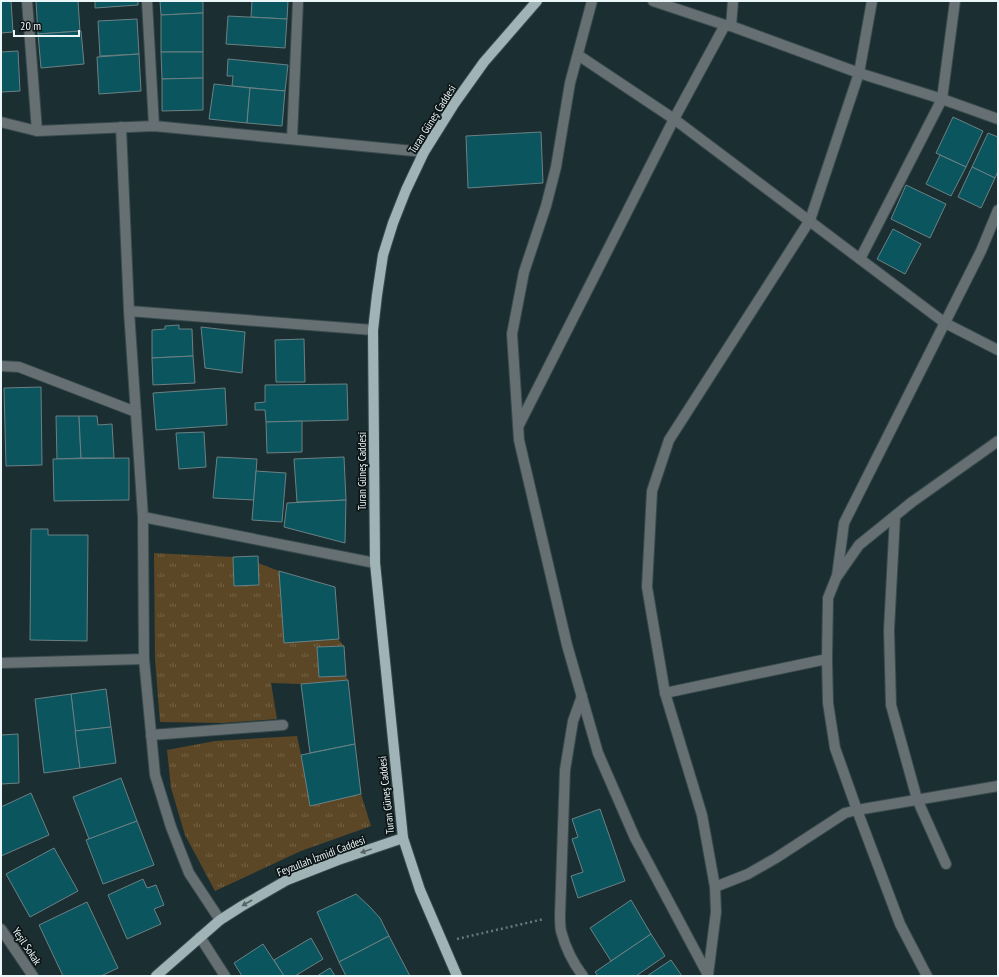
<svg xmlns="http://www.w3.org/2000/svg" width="999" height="977" viewBox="0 0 999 977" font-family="'PT Sans Narrow',sans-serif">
	<defs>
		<pattern id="grass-tufts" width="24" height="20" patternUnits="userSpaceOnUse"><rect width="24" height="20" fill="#5b4726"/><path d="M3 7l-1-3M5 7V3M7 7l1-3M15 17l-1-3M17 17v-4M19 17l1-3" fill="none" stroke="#736246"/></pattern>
	</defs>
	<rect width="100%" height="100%" fill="#1b2e31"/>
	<g fill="url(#grass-tufts)">
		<path d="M 154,553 L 233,557 L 234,586 L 259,585 L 258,563 L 279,571 L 344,646 L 317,647 L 319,677 L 346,676 L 348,680 L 301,684 L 271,683 L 277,719 L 223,723 L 160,722 L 155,659 Z"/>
		<path d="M 297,736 L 301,755 L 310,805 L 361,794 L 371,826 L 301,851 L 215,891 L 185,835 L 171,788 L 167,750 L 215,741 Z"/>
	</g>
	<g fill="#0b555f" stroke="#6b8184">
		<path d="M 1,1 L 11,1 L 13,32 L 1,33 Z"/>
		<path d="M 36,1 L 78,1 L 80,31 L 38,34 Z"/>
		<path d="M 95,1 L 138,1 L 138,5 L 95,8 Z"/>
		<path d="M 160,1 L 203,1 L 203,13 L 161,15 Z"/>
		<path d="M 252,1 L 288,1 L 287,19 L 251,17 Z"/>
		<path d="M 203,13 L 203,52 L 161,52 L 161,15 Z"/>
		<path d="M 228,16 L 287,19 L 285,48 L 226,44 Z"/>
		<path d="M 137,19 L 139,54 L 100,56 L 98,21 Z"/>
		<path d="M 81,31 L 84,64 L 41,68 L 38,34 Z"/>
		<path d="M 18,51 L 20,91 L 1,92 L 1,52 Z"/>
		<path d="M 161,52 L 203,52 L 203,78 L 162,79 Z"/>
		<path d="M 139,54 L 141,91 L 99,94 L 97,57 Z"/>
		<path d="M 228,59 L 288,65 L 285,91 L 232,86 L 233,76 L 227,76 Z"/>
		<path d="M 203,78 L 203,110 L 162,111 L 162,79 Z"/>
		<path d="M 214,84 L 250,88 L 247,123 L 209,119 Z"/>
		<path d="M 250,88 L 285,91 L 282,126 L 247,123 Z"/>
		<path d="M 953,117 L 983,131 L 966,167 L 936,153 Z"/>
		<path d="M 541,132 L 543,183 L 468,188 L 466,136 Z"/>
		<path d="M 988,133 L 998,137 L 998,171 L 995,178 L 972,167 Z"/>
		<path d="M 940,155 L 966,167 L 951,196 L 926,184 Z"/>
		<path d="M 972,167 L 995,178 L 981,208 L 958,197 Z"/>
		<path d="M 906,185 L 946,204 L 930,238 L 891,219 Z"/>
		<path d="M 893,229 L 921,244 L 905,274 L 877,259 Z"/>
		<path d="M 179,325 L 179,329 L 192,329 L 193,356 L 152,358 L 152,330 L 165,329 L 165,326 Z"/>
		<path d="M 201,327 L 245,332 L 242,373 L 205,368 Z"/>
		<path d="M 304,339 L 305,382 L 276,382 L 275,340 Z"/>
		<path d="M 193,356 L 195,383 L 153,385 L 152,358 Z"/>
		<path d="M 347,384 L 348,420 L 266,422 L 265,410 L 255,410 L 255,403 L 265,402 L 265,385 Z"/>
		<path d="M 41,387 L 42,465 L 6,466 L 4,388 Z"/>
		<path d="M 225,388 L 227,425 L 156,430 L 153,393 Z"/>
		<path d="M 56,416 L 79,416 L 81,458 L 57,459 Z"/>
		<path d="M 79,416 L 97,416 L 98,425 L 112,424 L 114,458 L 81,458 Z"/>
		<path d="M 302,421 L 302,452 L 267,453 L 266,422 Z"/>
		<path d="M 204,432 L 206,467 L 179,469 L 176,433 Z"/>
		<path d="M 217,457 L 257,459 L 254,500 L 213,498 Z"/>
		<path d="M 344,457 L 346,500 L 297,502 L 294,459 Z"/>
		<path d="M 129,458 L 129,500 L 54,501 L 53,459 Z"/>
		<path d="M 256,471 L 286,473 L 282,522 L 252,520 Z"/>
		<path d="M 346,500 L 345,543 L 284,527 L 287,503 Z"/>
		<path d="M 31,529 L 48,529 L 48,535 L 88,535 L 87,641 L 30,640 Z"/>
		<path d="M 258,556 L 259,585 L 234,586 L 233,557 Z"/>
		<path d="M 279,571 L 335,587 L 339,639 L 284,643 Z"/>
		<path d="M 344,646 L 346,676 L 319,677 L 317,647 Z"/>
		<path d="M 348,680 L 355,744 L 310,753 L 301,684 Z"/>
		<path d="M 106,689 L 111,727 L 75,731 L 71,694 Z"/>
		<path d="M 71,694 L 80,768 L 44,773 L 35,699 Z"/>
		<path d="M 111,727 L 116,763 L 80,768 L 75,731 Z"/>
		<path d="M 18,734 L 19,783 L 1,784 L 1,735 Z"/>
		<path d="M 355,744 L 361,794 L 310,806 L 301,755 Z"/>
		<path d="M 121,778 L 137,821 L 89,839 L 73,797 Z"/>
		<path d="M 31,793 L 49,835 L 1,856 L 1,807 Z"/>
		<path d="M 600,809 L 625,881 L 578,898 L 571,876 L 583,872 L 572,839 L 578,837 L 572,819 Z"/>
		<path d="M 137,821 L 154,865 L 103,884 L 86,840 Z"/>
		<path d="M 54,848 L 78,891 L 30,917 L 6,874 Z"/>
		<path d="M 143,879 L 147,888 L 156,885 L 164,905 L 154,909 L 161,924 L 127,939 L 108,895 Z"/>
		<path d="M 356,894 L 370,907 L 380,918 L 389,936 L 339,962 L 317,912 Z"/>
		<path d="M 631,900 L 651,934 L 611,961 L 590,928 Z"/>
		<path d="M 87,902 L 118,968 L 101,976 L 63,976 L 39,925 Z"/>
		<path d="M 651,934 L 665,956 L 636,976 L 598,976 L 595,972 Z"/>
		<path d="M 389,936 L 410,976 L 346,976 L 339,962 Z"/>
		<path d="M 311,938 L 323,959 L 295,976 L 284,976 L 274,960 Z"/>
		<path d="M 263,944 L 284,976 L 242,976 L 234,963 Z"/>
		<path d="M 671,960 L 682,976 L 647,976 Z"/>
		<path d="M 330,968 L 335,976 L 317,976 Z"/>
	</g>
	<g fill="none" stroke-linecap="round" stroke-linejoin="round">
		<defs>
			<g id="service">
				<path d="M 895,516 L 889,630 L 891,705 L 917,799 L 946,864"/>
				<path d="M 665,693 L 827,659"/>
				<path d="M 582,696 L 573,721 L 565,770 L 560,915 C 560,920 560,926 561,931 C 565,946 573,963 583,976"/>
				<path d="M 151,735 L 283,725"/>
				<path d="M 715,887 L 748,874 L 776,858 L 845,813 L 857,810 L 998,786"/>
			</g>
			<g id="minor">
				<path d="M 27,1 L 37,131"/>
				<path d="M 147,1 L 154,126"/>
				<path d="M 592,1 L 570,83 L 556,167 L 546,206 L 524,272 L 512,334 L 519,440 L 567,645 L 598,753 L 635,838 L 708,975"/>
				<path d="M 653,1 L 725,25 L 731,26 L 859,73 L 942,99 L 998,119"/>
				<path d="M 731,26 L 733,1"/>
				<path d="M 578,55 L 674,119 L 945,323 L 998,350"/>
				<path d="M 1,122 L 37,131 L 154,126 L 424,152"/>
				<path d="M 121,127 L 129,311 L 143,517 L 144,659 L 155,775 L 171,827 L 189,873 L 220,920"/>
				<path d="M 292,139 L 298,1"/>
				<path d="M 860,259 L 942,99 L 955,1"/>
				<path d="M 129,311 L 373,330"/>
				<path d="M 1,366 L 19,367 L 136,412"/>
				<path d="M 519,425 L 674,119 L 725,25"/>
				<path d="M 143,517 L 375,563"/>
				<path d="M 837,576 L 844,523 L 981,251 L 998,210"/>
				<path d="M 1,663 L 144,659"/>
				<path d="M 1,929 L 33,976"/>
				<path d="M 200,937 L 225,976"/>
				<path d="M 708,975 L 716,912 L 715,887 L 702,815 L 665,693 L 647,587 L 652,491 L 669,440 L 810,220 L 859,73 L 872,1"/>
				<path d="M 927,976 L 900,924 L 857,810 L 835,748 L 828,703 L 827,659 L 828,598 L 836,578 L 859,545 L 912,502 L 998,441"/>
			</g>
			<g id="primary">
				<path d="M 156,976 L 220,920 L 242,906 L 287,880 L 338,860 L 403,838"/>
				<path d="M 457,976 L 420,890 L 403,838 L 375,563 L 373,330 L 377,295 L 383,255 L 393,223 L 406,190 L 424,152 L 454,104 L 484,62 L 537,1"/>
			</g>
		</defs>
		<use href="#service" stroke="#384a4d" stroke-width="12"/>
		<use href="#minor" stroke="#384a4d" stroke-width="12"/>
		<use href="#primary" stroke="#384a4d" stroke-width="12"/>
		<path stroke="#68787b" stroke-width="2.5" stroke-dasharray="2 3" stroke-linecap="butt" d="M 457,939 L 544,919"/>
		<use href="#service" stroke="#666f71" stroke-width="10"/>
		<use href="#minor" stroke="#666f71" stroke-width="10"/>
		<use href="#primary" stroke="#a0b3b7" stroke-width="10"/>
	</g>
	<defs><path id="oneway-solid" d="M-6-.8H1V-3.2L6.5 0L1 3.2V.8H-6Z"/></defs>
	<g fill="#566466">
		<use href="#oneway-solid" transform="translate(366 851) rotate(161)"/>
		<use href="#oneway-solid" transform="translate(247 903) rotate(150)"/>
	</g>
	<g text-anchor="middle" stroke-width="3.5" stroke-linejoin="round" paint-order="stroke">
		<g font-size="11" fill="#ebf6f9" stroke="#0d1516">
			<text transform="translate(432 119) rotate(-58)" y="4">Turan Güneş Caddesi</text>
			<text transform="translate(362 471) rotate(-90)" y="4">Turan Güneş Caddesi</text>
			<text transform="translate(386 795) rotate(-96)" y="4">Turan Güneş Caddesi</text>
			<text transform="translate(321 856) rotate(-21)" y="4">Feyzullah İzmidi Caddesi</text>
			<text transform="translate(27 946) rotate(56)" y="4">Yeşil Sokak</text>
		</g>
	</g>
	<rect width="999" height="977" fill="none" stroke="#ebf6f9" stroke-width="4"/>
	<path d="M14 30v6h65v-6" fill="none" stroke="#ebf6f9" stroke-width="2"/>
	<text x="20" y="30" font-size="12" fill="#ebf6f9" stroke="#0d1516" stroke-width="3" paint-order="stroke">20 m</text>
</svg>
